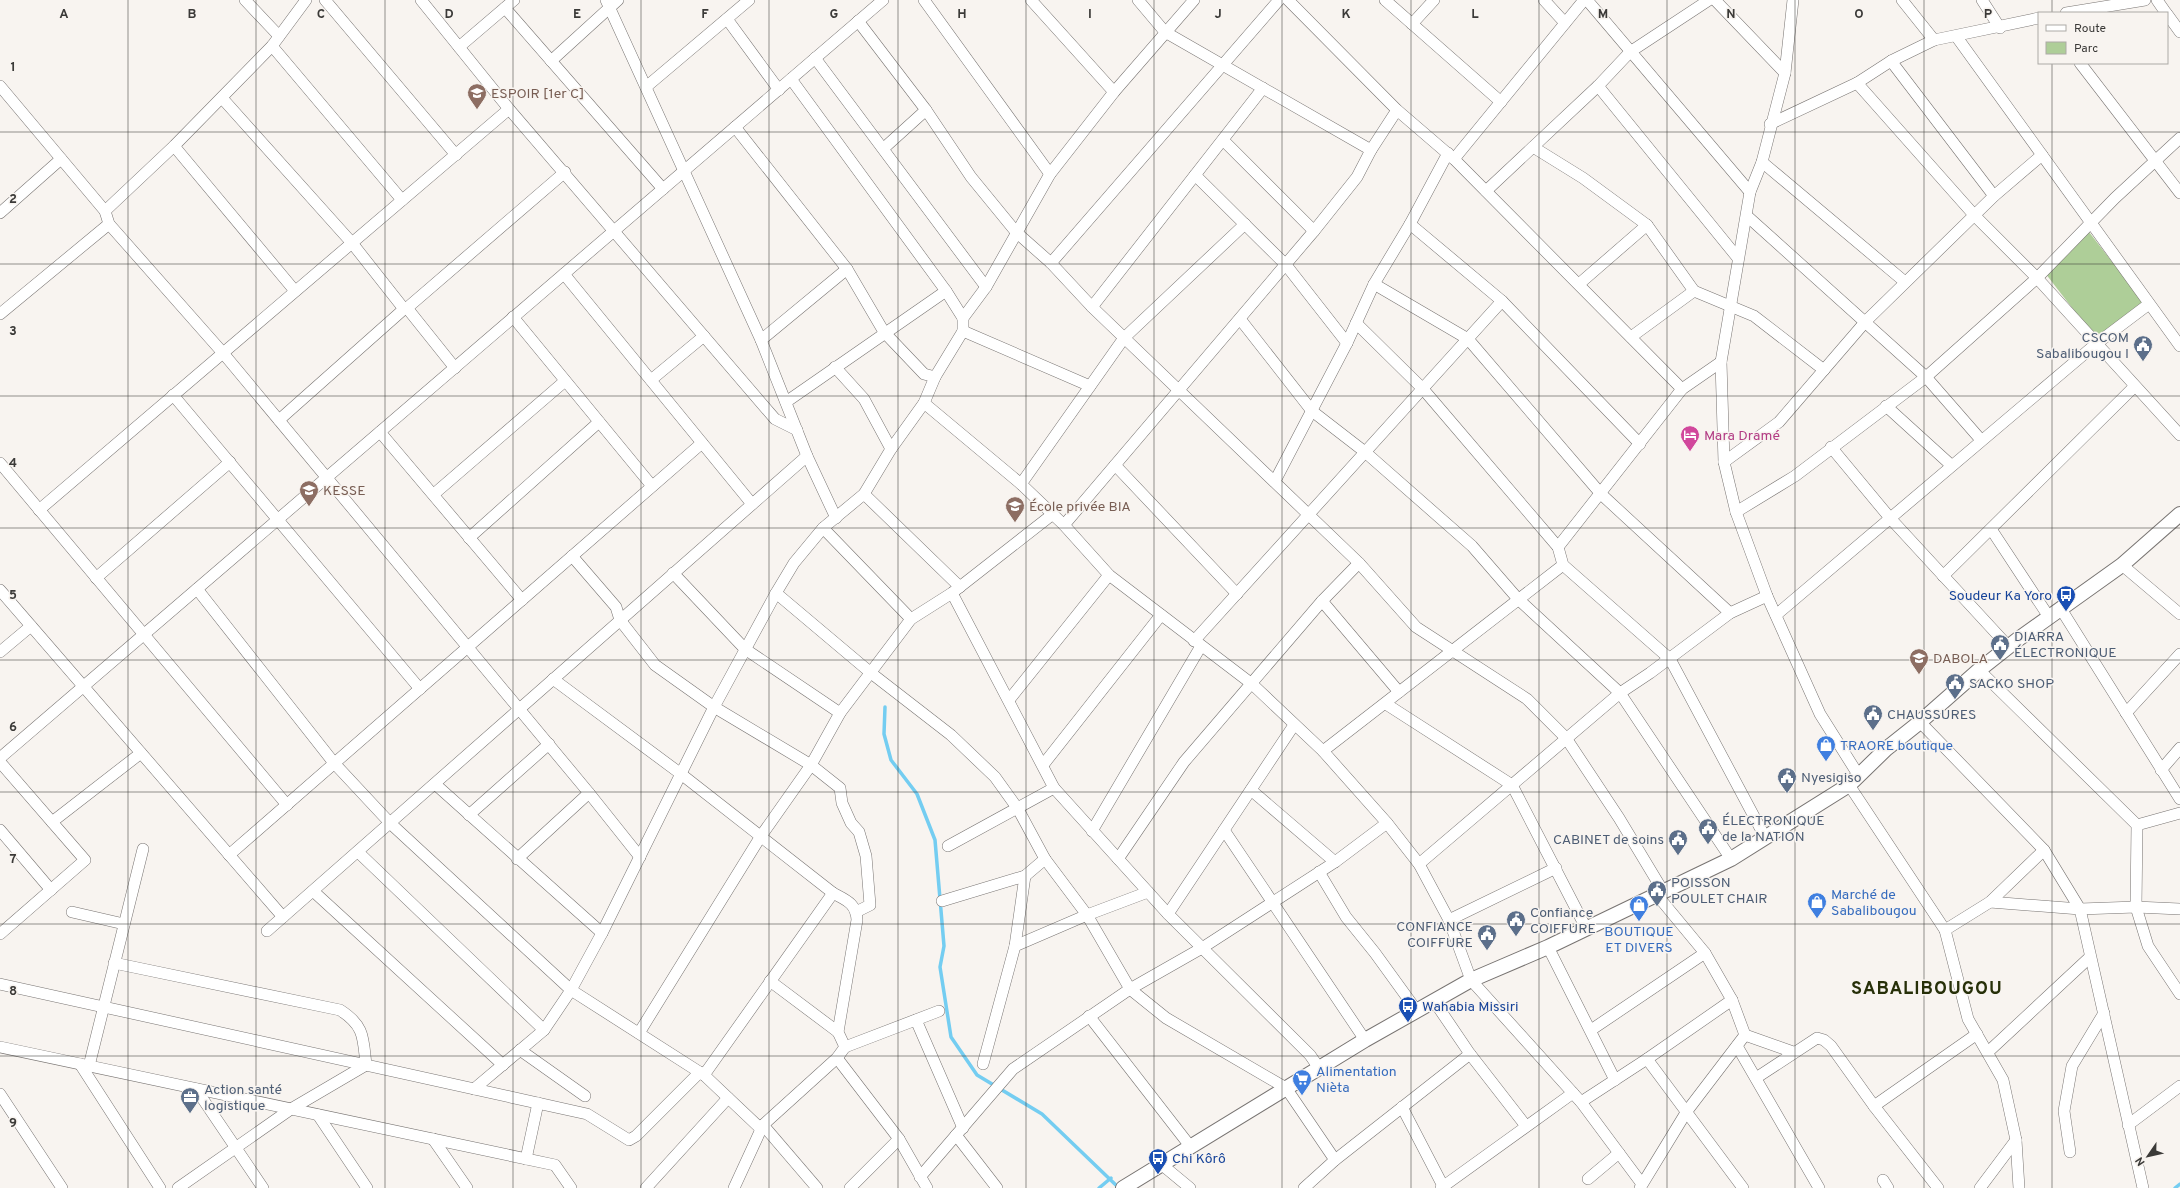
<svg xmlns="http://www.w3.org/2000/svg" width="2180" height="1188" viewBox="0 0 2180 1188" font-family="Overpass,sans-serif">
	<rect width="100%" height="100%" fill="#f8f4f0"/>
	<path fill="#aece98" d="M 2089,232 L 2147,307 L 2100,344 L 2042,269 Z"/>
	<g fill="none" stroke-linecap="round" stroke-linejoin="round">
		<g stroke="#74cdf1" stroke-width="3.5">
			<path d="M 885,707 L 884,734 L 891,760 L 917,794 L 935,840 L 944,946 L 940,967 L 951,1037 L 977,1075 L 1042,1114 L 1119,1188"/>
			<path d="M 1099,1188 L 1111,1178"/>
			<path d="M 2175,1188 L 2180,1184"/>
		</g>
		<defs>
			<g id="minor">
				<path d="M 245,0 L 279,36"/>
				<path d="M 325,0 L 456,155"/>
				<path d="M 421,0 L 509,109 L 775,419 L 797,430"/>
				<path d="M 606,0 L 761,340 L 807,456 L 836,518"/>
				<path d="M 924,0 L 1050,174"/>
				<path d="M 1031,0 L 1114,92"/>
				<path d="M 1138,0 L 1165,32 L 1371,150"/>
				<path d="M 1288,0 L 1397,110 L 1454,159 L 1682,389"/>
				<path d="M 1385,0 L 1501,102"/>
				<path d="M 1544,0 L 1565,23"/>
				<path d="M 1587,0 L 1750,192"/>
				<path d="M 1715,0 L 1785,73"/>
				<path d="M 1793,0 L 1785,73 L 1762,162 L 1750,192 L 1721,362 L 1724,462 L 1736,512 L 1767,596 L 1820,714 L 1859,776"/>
				<path d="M 1902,0 L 1934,40"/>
				<path d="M 1982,0 L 2000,28"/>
				<path d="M 2157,0 L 2166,13"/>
				<path d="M 505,8 L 663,189"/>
				<path d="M 2066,13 L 2145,0"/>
				<path d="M 2167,14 L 2180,32"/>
				<path d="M 727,19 L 779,90"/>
				<path d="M 858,21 L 926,110 L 971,177 L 1016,232 L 1051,263 L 1092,307 L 1359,563 L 1416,627 L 1527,699 L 1566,738 L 1619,818 L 1663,891"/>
				<path d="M 1412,24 L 1434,0"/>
				<path d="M 1956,36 L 2180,346"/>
				<path d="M 272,46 L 402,200"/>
				<path d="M 459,47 L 514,0"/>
				<path d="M 815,58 L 986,287"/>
				<path d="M 551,61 L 618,0"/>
				<path d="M 1891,61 L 1994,196"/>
				<path d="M 2080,63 L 2180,193"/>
				<path d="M 791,79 L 946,291 L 963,318"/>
				<path d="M 1857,83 L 1975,216 L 2037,278 L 2180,435"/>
				<path d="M 0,86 L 105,211 L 109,224 L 223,353 L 589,793 L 640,857"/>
				<path d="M 1598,86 L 1737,257"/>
				<path d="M 646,87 L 749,0"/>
				<path d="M 222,98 L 352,243 L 404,309 L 407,308 L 455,368"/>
				<path d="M 1770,124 L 1857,83 L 1891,61 L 1934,40 L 2039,18"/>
				<path d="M 735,127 L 847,269 L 884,332 L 924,374 L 935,377"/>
				<path d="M 1223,140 L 1314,231"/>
				<path d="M 174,146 L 295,291"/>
				<path d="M 1533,147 L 1583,178 L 1647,225 L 1694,291 L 1754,316 L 1824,370"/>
				<path d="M 884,148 L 926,110"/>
				<path d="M 1454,159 L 1584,0"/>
				<path d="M 1762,162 L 1905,282"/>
				<path d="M 1195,175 L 1286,265 L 1347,343"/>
				<path d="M 1486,191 L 1598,86 L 1630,52 L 1709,0"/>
				<path d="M 105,211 L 174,146 L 272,46 L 306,0"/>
				<path d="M 0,213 L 61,159"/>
				<path d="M 1747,216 L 1926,377 L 1981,440"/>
				<path d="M 1410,224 L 1502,301 L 1640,444"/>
				<path d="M 1051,263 L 1279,0"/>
				<path d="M 564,274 L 752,504"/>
				<path d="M 1374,284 L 1468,339 L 1601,494 L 1730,613"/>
				<path d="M 1579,284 L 1647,225"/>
				<path d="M 1092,307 L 1263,88"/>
				<path d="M 407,308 L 565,172"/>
				<path d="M 0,314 L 109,224"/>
				<path d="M 513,317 L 652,486"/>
				<path d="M 1240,319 L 1312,411 L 1365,452 L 1472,546 L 1518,599 L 1620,693 L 1731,859"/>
				<path d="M 1356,323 L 1423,389 L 1558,547 L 1563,565 L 1670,659 L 1765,837"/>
				<path d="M 963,331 L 1090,386"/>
				<path d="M 1631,337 L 1694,291"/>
				<path d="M 761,340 L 847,269"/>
				<path d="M 835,367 L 864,399 L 891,449"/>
				<path d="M 651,380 L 704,336"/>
				<path d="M 173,395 L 420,689"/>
				<path d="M 786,402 L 946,291"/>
				<path d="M 924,403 L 1021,484 L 1064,525 L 1109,575 L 1252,684 L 1323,751 L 1387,823 L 1419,864 L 1449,920 L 1471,980 L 1581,1102 L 1642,1184"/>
				<path d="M 1886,406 L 1951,465"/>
				<path d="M 279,420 L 404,309"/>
				<path d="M 380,432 L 522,600"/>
				<path d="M 1831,447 L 1890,518 L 2008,646"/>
				<path d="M 1724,462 L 1779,422 L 1866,321 L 1994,196 L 2042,155"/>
				<path d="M 0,463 L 287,805"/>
				<path d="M 1115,465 L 1237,594"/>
				<path d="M 1275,481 L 1347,343 L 1374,284 L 1410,224 L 1448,153"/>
				<path d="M 1021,484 L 1124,338 L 1245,224"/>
				<path d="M 434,494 L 565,381"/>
				<path d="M 864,494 L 960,587"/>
				<path d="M 39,510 L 509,109"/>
				<path d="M 1736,512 L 1795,476 L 1926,377 L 2037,278 L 2115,198 L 2180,138"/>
				<path d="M 1064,525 L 1314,231 L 1357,177 L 1371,150 L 1397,110"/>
				<path d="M 823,528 L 911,619"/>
				<path d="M 1991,529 L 2049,617"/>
				<path d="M 469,538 L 599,422"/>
				<path d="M 1558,547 L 1682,389 L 1721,362"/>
				<path d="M 572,556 L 616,607 L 620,620 L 655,665 L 714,707 L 811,765 L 840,788 L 842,803 L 851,823 L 859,832 L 866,856 L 870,905 L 856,912"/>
				<path d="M 2122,565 L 2180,614"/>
				<path d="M 673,573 L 745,649 L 840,713"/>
				<path d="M 1943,576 L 2134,387"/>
				<path d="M 96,578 L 230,462"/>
				<path d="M 197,589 L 334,763 L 390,823 L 571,990 L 704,1075 L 761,1129"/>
				<path d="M 0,590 L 283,917"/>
				<path d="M 776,593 L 871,673 L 951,735 L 995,777 L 1018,809 L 1045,859 L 1087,915 L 1130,989 L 1166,1018 L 1286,1088 L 1335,1160"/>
				<path d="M 952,593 L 1054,788 L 1168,914 L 1310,1055 L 1319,1068"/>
				<path d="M 1322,601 L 1399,692"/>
				<path d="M 2061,609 L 2180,799"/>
				<path d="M 1776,615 L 2096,344 L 2149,304"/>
				<path d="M 1194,641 L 1502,301"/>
				<path d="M 0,652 L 31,626"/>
				<path d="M 1979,670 L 2137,825 L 2136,907 L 2148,946 L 2180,994"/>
				<path d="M 553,679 L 681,774 L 833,893 C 846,900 856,903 857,920 L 838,1032 L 845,1047 L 837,1058 L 763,1125 L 734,1188"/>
				<path d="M 1009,700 L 1109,575"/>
				<path d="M 1386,704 L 1512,785 L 1586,928"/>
				<path d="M 2126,713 L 2180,654"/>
				<path d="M 1920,722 L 2044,850 L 2080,909 L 2143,1188"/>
				<path d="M 1323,751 L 1563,565"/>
				<path d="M 0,758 L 883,0"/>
				<path d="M 0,762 L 85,860 L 0,934"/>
				<path d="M 1043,765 L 1161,615"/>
				<path d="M 2161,770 L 2180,748"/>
				<path d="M 435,784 L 602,933"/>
				<path d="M 1849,785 L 1945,930 L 1968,1019 L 2003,1080 L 2016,1140 L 2019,1188"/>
				<path d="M 1251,790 L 1335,862"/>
				<path d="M 469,815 L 549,744"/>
				<path d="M 52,822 L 141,753"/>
				<path d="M 2137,825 L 2180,813"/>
				<path d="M 0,830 L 51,890"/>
				<path d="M 1224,830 L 1365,1040"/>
				<path d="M 1092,831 L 1201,646"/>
				<path d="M 948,846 L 1054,788"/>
				<path d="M 358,852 L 544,1030"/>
				<path d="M 229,855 L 702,443"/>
				<path d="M 517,859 L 589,793"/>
				<path d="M 1118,859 L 1184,762 L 1322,601 L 1359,563"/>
				<path d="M 1419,864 L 1620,693 L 1650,673 L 1730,613 L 1767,596"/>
				<path d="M 1319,872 L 1346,917 L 1375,953 L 1417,1011"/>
				<path d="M 313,891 L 503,1065"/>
				<path d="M 1657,895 L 1705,953 L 1732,1000 L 1745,1035 L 1793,1052"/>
				<path d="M 942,901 L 1025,876 L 1045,859"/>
				<path d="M 1990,902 L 2044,850"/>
				<path d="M 72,912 L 124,924"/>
				<path d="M 1168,914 L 1294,725"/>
				<path d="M 1449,920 L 1556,868"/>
				<path d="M 1945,930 L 1990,902 L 2080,909 L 2136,907 L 2180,909"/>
				<path d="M 267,931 L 807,456"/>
				<path d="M 1015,946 L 1087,915 L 1148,892"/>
				<path d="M 1548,947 L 1615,1080"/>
				<path d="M 114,963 L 340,1010 C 365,1026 363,1038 366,1065 L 291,1109 L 178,1188"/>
				<path d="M 770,981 L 838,1032"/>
				<path d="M 0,984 L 587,1114 L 629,1140 L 636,1136 L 700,1072"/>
				<path d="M 1434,1001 L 1470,1054 L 1526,1126"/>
				<path d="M 1089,1016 L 1190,1146"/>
				<path d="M 916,1020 L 963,1128"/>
				<path d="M 1591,1030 L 1705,953"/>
				<path d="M 639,1033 L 761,836 L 811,765 L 840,713 L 911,619 L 952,593 L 1053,514"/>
				<path d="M 1737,1046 L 1819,1188"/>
				<path d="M 0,1047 L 555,1165 L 571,1188"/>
				<path d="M 845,1047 L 939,1011"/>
				<path d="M 520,1050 L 585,1096"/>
				<path d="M 1988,1052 L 2089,958"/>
				<path d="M 837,1058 L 899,1139 L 927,1188"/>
				<path d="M 1647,1059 L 1743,1188"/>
				<path d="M 80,1064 L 160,1188"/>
				<path d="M 983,1064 L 1015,946 L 1025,876"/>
				<path d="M 89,1066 L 143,849"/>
				<path d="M 704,1075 L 833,893"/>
				<path d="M 1756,1078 L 1817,1038 L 1824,1040 L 1831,1046 L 1874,1106 L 1938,1188"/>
				<path d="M 196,1089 L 263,1188"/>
				<path d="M 474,1089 L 544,1030 L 571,990 L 602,933 L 714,707 L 776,593 L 794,563 L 823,528 L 864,494 L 891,449 L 924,403 L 935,377 L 963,331 L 963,318 L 986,287 L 1050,174 L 1114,92 L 1194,0"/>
				<path d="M 0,1094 L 62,1188"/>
				<path d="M 1581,1102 L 1647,1059 L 1732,1000"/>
				<path d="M 1874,1106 L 1977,1034"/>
				<path d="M 1402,1107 L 1443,1186"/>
				<path d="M 318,1115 L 367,1188"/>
				<path d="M 763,1125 L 817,1188"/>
				<path d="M 2128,1125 L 2180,1086"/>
				<path d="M 956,1135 L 997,1188"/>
				<path d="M 433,1139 L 467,1188"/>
				<path d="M 2070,1152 L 2064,1111 L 2072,1066 L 2104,1013"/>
				<path d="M 526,1159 L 538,1103"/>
				<path d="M 1161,1164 L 1190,1188"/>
				<path d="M 920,1177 L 1013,1069 L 1130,989 L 1202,948 L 1335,862 L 1387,823"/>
				<path d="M 1588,1179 L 1619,1153"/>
				<path d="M 1883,1180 L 1888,1188"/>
				<path d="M 646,1188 L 728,1098"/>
				<path d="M 850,1188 L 899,1139"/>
				<path d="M 1304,1188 L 1335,1160 L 1470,1054"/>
				<path d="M 1441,1188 L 1573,1093"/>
				<path d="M 1640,1188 L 1687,1111 L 1745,1035"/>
				<path d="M 1980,1188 L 2016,1140"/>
			</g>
			<path id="major" d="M 1123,1188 L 1365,1040 L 1471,980 L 1548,947 L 1731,859 L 1849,785 L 1886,749 L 1920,722 L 1979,670 L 2017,640 L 2122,565 L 2180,514"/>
		</defs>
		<use href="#minor" stroke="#787472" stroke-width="12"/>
		<use href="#major" stroke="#787472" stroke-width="16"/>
		<use href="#minor" stroke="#fff" stroke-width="11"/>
		<use href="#major" stroke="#fff" stroke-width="14"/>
	</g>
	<path fill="none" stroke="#3b3a38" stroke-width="1" stroke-opacity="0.55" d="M 128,0 L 128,1188M 256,0 L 256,1188M 385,0 L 385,1188M 513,0 L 513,1188M 641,0 L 641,1188M 769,0 L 769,1188M 898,0 L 898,1188M 1026,0 L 1026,1188M 1154,0 L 1154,1188M 1282,0 L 1282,1188M 1411,0 L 1411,1188M 1539,0 L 1539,1188M 1667,0 L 1667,1188M 1795,0 L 1795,1188M 1924,0 L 1924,1188M 2052,0 L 2052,13M 2052,63 L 2052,1188M 0,132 L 2180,132M 0,264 L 2180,264M 0,396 L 2180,396M 0,528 L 2180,528M 0,660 L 2180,660M 0,792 L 2180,792M 0,924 L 2180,924M 0,1056 L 2180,1056"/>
	<defs>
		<symbol id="school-pin" viewBox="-11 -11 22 30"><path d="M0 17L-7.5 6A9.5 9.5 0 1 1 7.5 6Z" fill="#8d6e63" stroke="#f8f4f0"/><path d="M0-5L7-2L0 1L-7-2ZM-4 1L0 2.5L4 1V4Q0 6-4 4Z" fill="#fff"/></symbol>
		<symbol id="civic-pin" viewBox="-11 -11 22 30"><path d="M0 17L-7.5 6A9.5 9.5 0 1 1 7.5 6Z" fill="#5c6f8a" stroke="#f8f4f0"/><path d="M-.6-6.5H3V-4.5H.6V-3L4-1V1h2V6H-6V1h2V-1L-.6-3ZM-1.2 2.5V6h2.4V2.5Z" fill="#fff"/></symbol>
		<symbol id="hotel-pin" viewBox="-11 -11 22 30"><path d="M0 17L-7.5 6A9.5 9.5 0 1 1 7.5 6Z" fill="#d1479c" stroke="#f8f4f0"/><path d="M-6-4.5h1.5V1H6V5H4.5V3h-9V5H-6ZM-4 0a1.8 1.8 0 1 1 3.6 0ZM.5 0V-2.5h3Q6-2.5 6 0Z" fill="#fff"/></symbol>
		<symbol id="bus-pin" viewBox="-11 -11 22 30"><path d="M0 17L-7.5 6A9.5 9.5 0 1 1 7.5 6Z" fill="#1a4fb4" stroke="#f8f4f0"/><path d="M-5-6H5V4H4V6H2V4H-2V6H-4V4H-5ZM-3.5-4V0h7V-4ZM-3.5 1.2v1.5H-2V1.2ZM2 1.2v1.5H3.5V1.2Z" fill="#fff"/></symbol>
		<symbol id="shop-pin" viewBox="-11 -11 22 30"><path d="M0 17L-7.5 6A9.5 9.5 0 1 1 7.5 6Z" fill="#3f7fe0" stroke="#f8f4f0"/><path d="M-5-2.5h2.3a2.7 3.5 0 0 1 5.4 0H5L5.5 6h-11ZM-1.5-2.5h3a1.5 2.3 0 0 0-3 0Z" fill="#fff"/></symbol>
		<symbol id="supermarket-pin" viewBox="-11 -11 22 30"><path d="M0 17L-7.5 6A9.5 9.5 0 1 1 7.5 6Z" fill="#3f7fe0" stroke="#f8f4f0"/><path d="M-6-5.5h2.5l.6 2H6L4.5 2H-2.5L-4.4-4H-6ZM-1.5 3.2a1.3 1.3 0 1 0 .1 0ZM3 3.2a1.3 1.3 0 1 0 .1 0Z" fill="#fff"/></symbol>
		<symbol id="office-pin" viewBox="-11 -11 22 30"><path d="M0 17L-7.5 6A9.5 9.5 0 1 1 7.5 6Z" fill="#5c6f8a" stroke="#f8f4f0"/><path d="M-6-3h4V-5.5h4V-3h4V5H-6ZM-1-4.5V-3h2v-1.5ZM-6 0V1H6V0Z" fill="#fff"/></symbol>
	</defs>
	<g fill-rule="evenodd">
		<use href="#school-pin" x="466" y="82" width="22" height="30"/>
		<use href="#civic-pin" x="2132" y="334" width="22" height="30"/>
		<use href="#hotel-pin" x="1679" y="424" width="22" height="30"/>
		<use href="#school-pin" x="298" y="479" width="22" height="30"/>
		<use href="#school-pin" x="1004" y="495" width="22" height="30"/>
		<use href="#bus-pin" x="2055" y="584" width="22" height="30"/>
		<use href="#civic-pin" x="1989" y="633" width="22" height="30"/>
		<use href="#school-pin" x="1908" y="647" width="22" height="30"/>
		<use href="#civic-pin" x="1944" y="672" width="22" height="30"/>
		<use href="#civic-pin" x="1862" y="703" width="22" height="30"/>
		<use href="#shop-pin" x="1815" y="734" width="22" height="30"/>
		<use href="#civic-pin" x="1776" y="766" width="22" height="30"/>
		<use href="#civic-pin" x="1697" y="817" width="22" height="30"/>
		<use href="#civic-pin" x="1667" y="828" width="22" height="30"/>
		<use href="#civic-pin" x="1646" y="879" width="22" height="30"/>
		<use href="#shop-pin" x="1806" y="891" width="22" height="30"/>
		<use href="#shop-pin" x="1628" y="894" width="22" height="30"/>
		<use href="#civic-pin" x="1505" y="909" width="22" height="30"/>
		<use href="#civic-pin" x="1476" y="923" width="22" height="30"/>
		<use href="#bus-pin" x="1397" y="995" width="22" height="30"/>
		<use href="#supermarket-pin" x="1291" y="1068" width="22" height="30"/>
		<use href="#office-pin" x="179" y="1086" width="22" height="30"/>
		<use href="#bus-pin" x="1147" y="1147" width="22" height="30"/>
	</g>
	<g text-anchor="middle" stroke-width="3" stroke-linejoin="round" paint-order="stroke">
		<g font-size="14" fill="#785e54" stroke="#f8f4f0" text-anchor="start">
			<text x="491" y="98">ESPOIR [1er C]</text>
			<text x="323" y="495">KESSE</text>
			<text x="1029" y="511">École privée BIA</text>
			<text x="1933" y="663">DABOLA</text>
		</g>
		<g font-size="14" fill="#4e5e75" stroke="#f8f4f0" text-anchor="start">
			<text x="2129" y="342" text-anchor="end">CSCOM<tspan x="2129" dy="16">Sabalibougou I</tspan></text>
			<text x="2014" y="641">DIARRA<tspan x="2014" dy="16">ÉLECTRONIQUE</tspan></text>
			<text x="1969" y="688">SACKO SHOP</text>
			<text x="1887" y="719">CHAUSSURES</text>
			<text x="1801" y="782">Nyesigiso</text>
			<text x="1722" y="825">ÉLECTRONIQUE<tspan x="1722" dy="16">de la NATION</tspan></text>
			<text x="1664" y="844" text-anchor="end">CABINET de soins</text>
			<text x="1671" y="887">POISSON<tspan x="1671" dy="16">POULET CHAIR</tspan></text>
			<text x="1530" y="917">Confiance<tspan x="1530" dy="16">COIFFURE</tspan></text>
			<text x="1473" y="931" text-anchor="end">CONFIANCE<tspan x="1473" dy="16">COIFFURE</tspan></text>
			<text x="204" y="1094">Action santé<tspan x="204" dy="16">logistique</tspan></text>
		</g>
		<g font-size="14" fill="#b23c85" stroke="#f8f4f0" text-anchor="start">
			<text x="1704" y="440">Mara Dramé</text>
		</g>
		<g font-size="14" fill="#164399" stroke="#f8f4f0" text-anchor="start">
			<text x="2052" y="600" text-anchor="end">Soudeur Ka Yoro</text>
			<text x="1422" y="1011">Wahabia Missiri</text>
			<text x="1172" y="1163">Chi Kôrô</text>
		</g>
		<g font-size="14" fill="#366cbe" stroke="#f8f4f0" text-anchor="start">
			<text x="1840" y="750">TRAORE boutique</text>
			<text x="1831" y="899">Marché de<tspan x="1831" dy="16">Sabalibougou</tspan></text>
			<text x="1639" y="936" text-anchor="middle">BOUTIQUE<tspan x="1639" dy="16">ET DIVERS</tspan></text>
			<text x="1316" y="1076">Alimentation<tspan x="1316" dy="16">Nièta</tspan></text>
		</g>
		<g font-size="18" font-weight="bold" letter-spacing="1" fill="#273009" stroke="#f8f4f0">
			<text x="1927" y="994">SABALIBOUGOU</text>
		</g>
	</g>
	<g font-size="13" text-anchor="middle" font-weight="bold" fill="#3b3a38" stroke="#f8f4f0" stroke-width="3" stroke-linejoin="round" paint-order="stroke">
		<text x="64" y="18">A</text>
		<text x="192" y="18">B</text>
		<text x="321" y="18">C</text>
		<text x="449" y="18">D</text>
		<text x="577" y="18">E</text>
		<text x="705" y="18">F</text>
		<text x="834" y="18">G</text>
		<text x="962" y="18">H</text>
		<text x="1090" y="18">I</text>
		<text x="1218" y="18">J</text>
		<text x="1346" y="18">K</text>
		<text x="1475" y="18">L</text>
		<text x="1603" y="18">M</text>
		<text x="1731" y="18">N</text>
		<text x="1859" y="18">O</text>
		<text x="1988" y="18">P</text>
		<text x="13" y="71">1</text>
		<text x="13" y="203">2</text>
		<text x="13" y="335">3</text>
		<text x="13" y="467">4</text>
		<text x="13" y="599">5</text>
		<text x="13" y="731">6</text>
		<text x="13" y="863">7</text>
		<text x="13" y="995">8</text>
		<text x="13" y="1127">9</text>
	</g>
	<rect x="2038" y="12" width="130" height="52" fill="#f8f4f0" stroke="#acaaa6"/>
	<rect x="2046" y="25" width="20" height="6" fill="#ffffff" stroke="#acaaa6"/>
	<text x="2074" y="32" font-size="12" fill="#3b3a38">Route</text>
	<rect x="2046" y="42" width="20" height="12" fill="#aece98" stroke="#acaaa6"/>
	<text x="2074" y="52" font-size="12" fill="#3b3a38">Parc</text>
	<g transform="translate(2148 1156) rotate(236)" stroke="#f8f4f0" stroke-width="3" paint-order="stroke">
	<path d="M0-3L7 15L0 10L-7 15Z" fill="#3b3a38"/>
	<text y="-6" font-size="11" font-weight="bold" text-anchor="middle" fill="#3b3a38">N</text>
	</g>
</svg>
